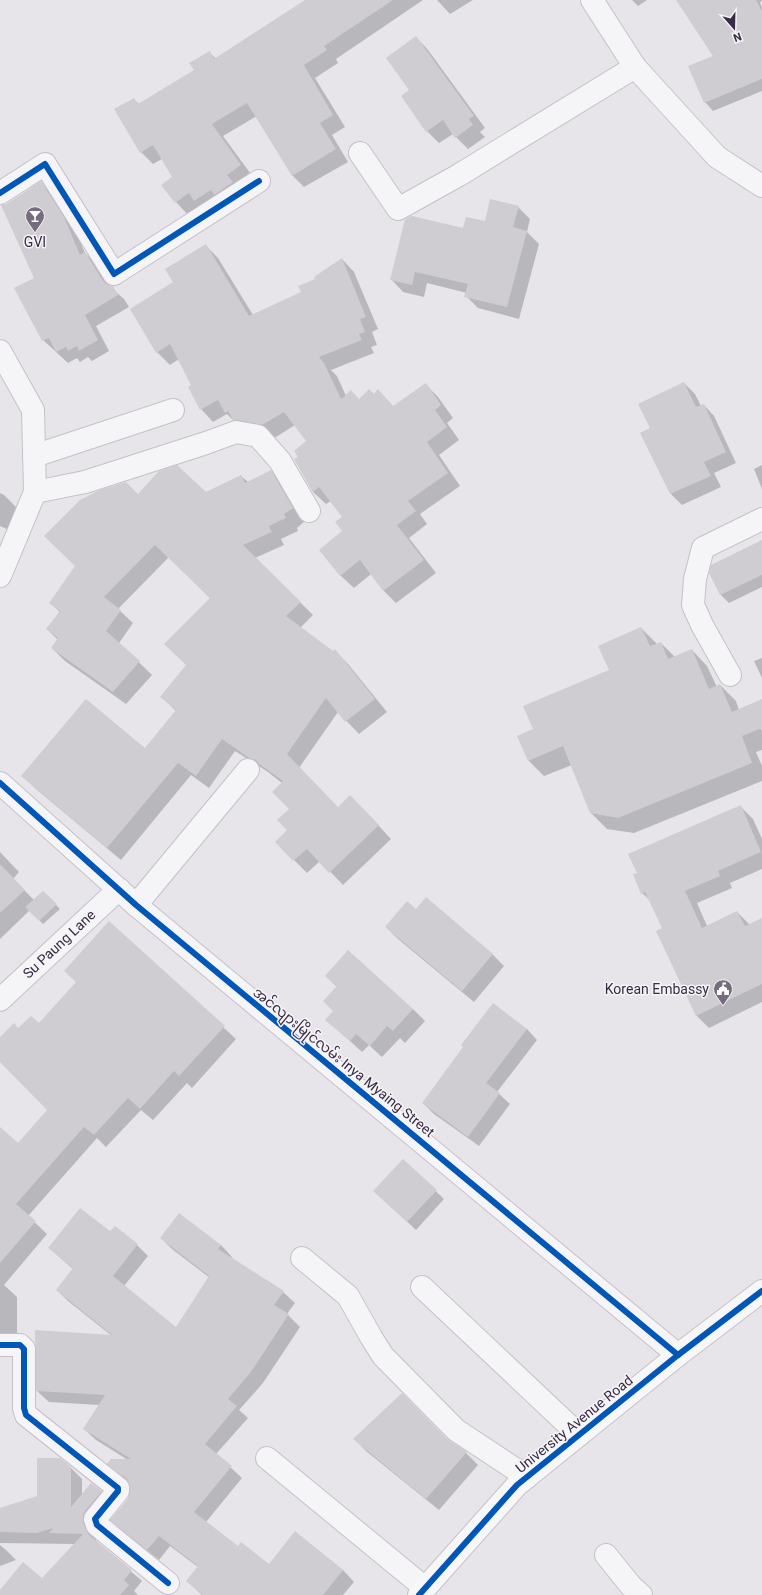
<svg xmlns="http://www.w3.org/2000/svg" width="762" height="1595" viewBox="0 0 762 1595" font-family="Roboto,'Noto Sans Myanmar',sans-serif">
	<rect width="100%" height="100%" fill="#e7e5ea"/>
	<g fill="#0003">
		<path d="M 307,0 L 423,0 L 336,59 L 338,63 L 315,78 L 345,127 L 332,135 L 348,162 L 304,187 L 292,175 L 257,116 L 223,136 L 253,177 L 188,215 L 176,202 L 173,177 L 162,159 L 153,164 L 141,152 L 133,99 L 139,104 L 195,71 L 209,52 L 216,59 Z"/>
		<path d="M 437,0 L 473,0 L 450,14 Z"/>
		<path d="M 632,0 L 647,0 L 638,6 Z"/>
		<path d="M 677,0 L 762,0 L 760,3 L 762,7 L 762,91 L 713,111 L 705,102 L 714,57 Z"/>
		<path d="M 416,37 L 428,50 L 485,128 L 480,132 L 485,137 L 468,149 L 453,134 L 439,143 L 427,131 L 402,96 L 410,91 Z"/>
		<path d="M 41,183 L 52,194 L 75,230 L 85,253 L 96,264 L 110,287 L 124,299 L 129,307 L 96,326 L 109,351 L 92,361 L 88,357 L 80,362 L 77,358 L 68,363 L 43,340 L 35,278 L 7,204 Z"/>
		<path d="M 518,207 L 530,219 L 527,232 L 539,244 L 519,319 L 478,308 L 466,296 L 467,293 L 427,283 L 424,297 L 403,292 L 391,279 L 463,230 L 485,222 Z"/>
		<path d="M 206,246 L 218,258 L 253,315 L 302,292 L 342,259 L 354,272 L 378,329 L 372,332 L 377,345 L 371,347 L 374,353 L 331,370 L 337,376 L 346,396 L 359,400 L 374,395 L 378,391 L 394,407 L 426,385 L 438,397 L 453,418 L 447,423 L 459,440 L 439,455 L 460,486 L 420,514 L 427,524 L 409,538 L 436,573 L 396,603 L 384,591 L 371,574 L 354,588 L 341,576 L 321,550 L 343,531 L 344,517 L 331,501 L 326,504 L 313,492 L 295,460 L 300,457 L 308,441 L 295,425 L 276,437 L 252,432 L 238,425 L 227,414 L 213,422 L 201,409 L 192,386 L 179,359 L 170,365 L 157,352 L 175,283 Z"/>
		<path d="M 684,383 L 695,394 L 701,406 L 704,405 L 714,416 L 736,463 L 714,473 L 721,487 L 682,505 L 671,494 L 642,433 L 651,429 Z"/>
		<path d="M 762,465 L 762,489 L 754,469 Z"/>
		<path d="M 271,471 L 284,484 L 305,521 L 297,528 L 298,531 L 281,539 L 284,545 L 255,558 L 313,615 L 300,628 L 333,652 L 335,651 L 348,664 L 387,712 L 359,734 L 338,712 L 299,768 L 338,808 L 363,809 L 391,839 L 343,885 L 320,861 L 307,873 L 276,842 L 289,830 L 290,809 L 282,783 L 268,772 L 235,751 L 209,788 L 191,775 L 121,860 L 36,789 L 23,776 L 145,749 L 176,711 L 162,697 L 187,665 L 211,599 L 169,557 L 118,609 L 133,623 L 119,643 L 152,675 L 126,704 L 65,661 L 52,648 L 58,640 L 47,629 L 60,612 L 50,603 L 138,495 L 206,493 L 241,476 L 248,482 Z"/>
		<path d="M 0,493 L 4,495 L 17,508 L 9,530 L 0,526 Z"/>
		<path d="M 762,541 L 762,587 L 729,603 L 721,595 L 710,573 Z"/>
		<path d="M 641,628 L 657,644 L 661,643 L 675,657 L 692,650 L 707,666 L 717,687 L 720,685 L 736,701 L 739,710 L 759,724 L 762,731 L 762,750 L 756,752 L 762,766 L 762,781 L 634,833 L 607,829 L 591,813 L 572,765 L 544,776 L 529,761 L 534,729 L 610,670 Z"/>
		<path d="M 762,658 L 762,678 L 754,661 Z"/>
		<path d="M 741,807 L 753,819 L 762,839 L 762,869 L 730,883 L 732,888 L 697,903 L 707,926 L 737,912 L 750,925 L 762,919 L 762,1002 L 709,1028 L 697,1016 L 657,932 L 663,929 L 652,902 L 642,893 Z"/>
		<path d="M 0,852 L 19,872 L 13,879 L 34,900 L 43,892 L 60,909 L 43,924 L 30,910 L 0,939 Z"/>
		<path d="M 416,910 L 492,954 L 504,966 L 474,1002 L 398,939 L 386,927 Z"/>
		<path d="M 109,923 L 236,1039 L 192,1088 L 187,1083 L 153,1120 L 141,1110 L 106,1147 L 97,1138 L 28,1216 L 47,1234 L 4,1285 L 17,1297 L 17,1339 L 0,1340 L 0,1128 L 18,1144 L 48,1110 L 0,1061 L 0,1038 L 18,1029 L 39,1025 L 77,982 Z"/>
		<path d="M 326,976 L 413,1009 L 425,1021 L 405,1043 L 400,1038 L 382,1057 L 369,1045 L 362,1052 L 327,1020 L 334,1011 L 337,987 Z"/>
		<path d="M 527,1029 L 537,1040 L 497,1092 L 510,1104 L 479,1146 L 434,1114 L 423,1103 Z"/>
		<path d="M 403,1160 L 444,1199 L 416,1230 L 383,1199 Z"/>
		<path d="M 110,1233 L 137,1245 L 148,1256 L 124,1286 L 176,1329 L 210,1278 L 172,1249 L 161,1238 L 221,1245 L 232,1257 L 231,1258 L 283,1292 L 295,1303 L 287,1314 L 300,1327 L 263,1383 L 239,1410 L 248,1418 L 216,1454 L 242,1478 L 206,1522 L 238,1547 L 269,1565 L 295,1533 L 343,1570 L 354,1582 L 343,1595 L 202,1595 L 187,1581 L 198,1567 L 170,1546 L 159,1560 L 123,1531 L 112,1520 L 129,1499 L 132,1488 L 130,1483 L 109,1464 L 128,1460 L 96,1440 L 84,1429 L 99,1405 L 49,1402 L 37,1391 L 112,1336 L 68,1301 L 57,1290 L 73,1269 L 49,1248 Z"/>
		<path d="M 355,1439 L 447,1440 L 466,1453 L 478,1465 L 439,1510 L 366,1451 Z"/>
		<path d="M 71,1468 L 82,1479 L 82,1496 L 101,1492 L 112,1503 L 93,1528 L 96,1541 L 142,1581 L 134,1591 L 138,1595 L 0,1595 L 0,1591 L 42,1580 L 75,1544 L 0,1543 L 0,1509 L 38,1497 Z"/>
		<path d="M 0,1545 L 6,1550 L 16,1560 L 0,1566 Z"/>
	</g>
	<g fill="#cfccd2">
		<path d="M 305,0 L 393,0 L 324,46 L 327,50 L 304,65 L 333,115 L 320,123 L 336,149 L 292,176 L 247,103 L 212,124 L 241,165 L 227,175 L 233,182 L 214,195 L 211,190 L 194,201 L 189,193 L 175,203 L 161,185 L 172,177 L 153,145 L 140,153 L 114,109 L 134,98 L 138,104 L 194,70 L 189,63 L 210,51 L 214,59 Z"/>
		<path d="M 676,0 L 756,0 L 762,11 L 762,79 L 704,103 L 688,66 L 713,56 Z"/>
		<path d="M 416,36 L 474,116 L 469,119 L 473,125 L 455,138 L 443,120 L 426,132 L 401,96 L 409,90 L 386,58 Z"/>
		<path d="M 41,181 L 64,217 L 80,255 L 85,252 L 103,281 L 108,285 L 113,286 L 118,295 L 85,315 L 98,340 L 79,351 L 77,346 L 68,351 L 66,347 L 56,352 L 49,338 L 42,341 L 14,288 L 34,278 L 1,205 L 7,204 Z"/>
		<path d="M 490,199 L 519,206 L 513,227 L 527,231 L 507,307 L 464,297 L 468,284 L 415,272 L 412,285 L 390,280 L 405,219 L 412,216 L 463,228 L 466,217 L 485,221 Z"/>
		<path d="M 206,244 L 249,316 L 301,292 L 298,286 L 315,279 L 314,277 L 342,258 L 366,317 L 360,319 L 365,332 L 359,334 L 362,340 L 319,357 L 324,363 L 341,399 L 351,390 L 359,399 L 369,389 L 374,394 L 378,389 L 393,406 L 426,383 L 441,405 L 435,410 L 447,427 L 427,442 L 448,473 L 408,501 L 416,511 L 397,525 L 424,560 L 383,591 L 360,560 L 340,576 L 319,550 L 342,531 L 335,522 L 342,517 L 319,487 L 313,492 L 294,459 L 298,457 L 294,451 L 306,441 L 284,412 L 262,425 L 238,420 L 233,420 L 228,411 L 225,413 L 218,400 L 200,410 L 188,387 L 191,385 L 170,344 L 156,353 L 130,309 L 173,282 L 165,269 Z"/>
		<path d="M 684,382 L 696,407 L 704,404 L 726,452 L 704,462 L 711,476 L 670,494 L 640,433 L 650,428 L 638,404 Z"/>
		<path d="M 177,465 L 206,492 L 241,475 L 245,483 L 271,470 L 293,508 L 284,514 L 286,518 L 269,526 L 272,532 L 243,545 L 301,602 L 286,616 L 333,651 L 335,649 L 375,699 L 345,722 L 326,698 L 287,754 L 338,807 L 350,795 L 379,825 L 329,873 L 307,849 L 293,861 L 275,842 L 287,830 L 277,820 L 289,809 L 272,792 L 283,781 L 259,764 L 256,760 L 249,758 L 222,739 L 196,776 L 178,763 L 107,848 L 21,776 L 86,699 L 145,748 L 176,710 L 160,697 L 186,665 L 164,644 L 210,598 L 155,545 L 104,597 L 121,610 L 106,631 L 140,661 L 113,692 L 51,648 L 58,638 L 46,629 L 60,611 L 49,603 L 75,566 L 44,536 L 80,500 L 100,490 L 126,482 L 138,494 L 159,471 Z"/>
		<path d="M 762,540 L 762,575 L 720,595 L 709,573 L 711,565 Z"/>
		<path d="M 641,627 L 650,646 L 661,642 L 668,659 L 692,649 L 709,689 L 720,684 L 732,712 L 762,699 L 762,728 L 742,736 L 752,763 L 618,818 L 590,813 L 563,746 L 528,761 L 517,736 L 533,729 L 523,706 L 609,670 L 598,646 Z"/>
		<path d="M 741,805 L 761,852 L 718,871 L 720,876 L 685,891 L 702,928 L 737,911 L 745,926 L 762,918 L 762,984 L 696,1016 L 656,931 L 662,928 L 645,892 L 641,894 L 633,874 L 637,873 L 628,854 Z"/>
		<path d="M 0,864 L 25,890 L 0,913 Z"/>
		<path d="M 43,891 L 57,904 L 39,921 L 25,907 Z"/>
		<path d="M 426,897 L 493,954 L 462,991 L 385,927 L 407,901 L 416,909 Z"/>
		<path d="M 109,921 L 225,1026 L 179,1076 L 174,1071 L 140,1109 L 128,1098 L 94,1135 L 84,1127 L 16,1204 L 36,1221 L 0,1263 L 0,1127 L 18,1143 L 47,1110 L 0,1062 L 0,1037 L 14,1023 L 18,1028 L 31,1016 L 39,1023 L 76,982 L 64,971 Z"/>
		<path d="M 348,950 L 413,1009 L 393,1031 L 387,1026 L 370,1046 L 356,1034 L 350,1041 L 325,1020 L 333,1011 L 323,1001 L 337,986 L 325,976 Z"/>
		<path d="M 493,1003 L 527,1029 L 486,1083 L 500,1093 L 468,1137 L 422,1103 L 463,1047 L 461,1045 Z"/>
		<path d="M 403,1159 L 437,1190 L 407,1222 L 373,1191 Z"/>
		<path d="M 80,1208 L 110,1231 L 115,1226 L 138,1244 L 113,1276 L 176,1327 L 209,1276 L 160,1238 L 179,1213 L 221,1245 L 218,1249 L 284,1291 L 274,1305 L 289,1314 L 251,1372 L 228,1399 L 237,1406 L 205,1444 L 232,1466 L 194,1512 L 238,1546 L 241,1542 L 269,1564 L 295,1531 L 343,1570 L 323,1595 L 203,1595 L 186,1581 L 198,1566 L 159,1536 L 147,1550 L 110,1520 L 128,1499 L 130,1488 L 129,1483 L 126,1478 L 107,1464 L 111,1459 L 131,1459 L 83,1429 L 105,1395 L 36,1391 L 35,1330 L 112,1335 L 56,1290 L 73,1268 L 48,1248 Z"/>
		<path d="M 402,1393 L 447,1439 L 467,1452 L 426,1499 L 353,1439 Z"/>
		<path d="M 37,1458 L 60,1458 L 71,1467 L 71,1507 L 91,1483 L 102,1491 L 85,1511 L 83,1516 L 83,1523 L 89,1535 L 132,1570 L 124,1580 L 129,1585 L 120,1595 L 0,1595 L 0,1590 L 23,1562 L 42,1578 L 83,1534 L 49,1533 L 53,1528 L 37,1533 L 0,1532 L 0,1508 L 37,1496 Z"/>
	</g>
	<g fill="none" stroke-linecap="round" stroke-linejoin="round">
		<defs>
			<g id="minor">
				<path d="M 592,0 L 635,67 L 717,157 L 762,186"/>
				<path d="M 360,153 L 398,209 L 459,175 L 635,67"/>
				<path d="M 0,193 L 45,164 L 114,274 L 259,181"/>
				<path d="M 0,351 L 33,410 L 35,492 L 0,576"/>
				<path d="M 34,456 L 173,410"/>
				<path d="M 35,492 L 85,482 L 206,443 L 236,432 L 258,436 L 280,461 L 309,511"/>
				<path d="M 730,675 L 702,625 L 693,605 L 695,579 L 703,548 L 762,519"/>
				<path d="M 0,783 L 136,905 L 678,1355"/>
				<path d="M 136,905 L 248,770"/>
				<path d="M 0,1000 L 119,889"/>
				<path d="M 302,1258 L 348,1296 L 371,1337 L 383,1356 L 456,1430 L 527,1477"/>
				<path d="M 422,1287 L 579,1435"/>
				<path d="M 0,1345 L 20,1345 L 24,1349 L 24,1408 L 26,1415 L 118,1488 L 118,1491 L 95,1519 L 97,1525 L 168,1583"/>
				<path d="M 267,1458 L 425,1588"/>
				<path d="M 606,1555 L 631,1586 L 641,1595"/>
			</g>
			<path id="major" d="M 419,1595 L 517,1485 L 678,1355 L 762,1291"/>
		</defs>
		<use href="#minor" stroke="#c4c2c7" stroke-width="24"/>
		<use href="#major" stroke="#c4c2c8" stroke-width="24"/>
		<use href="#minor" stroke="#f5f4f6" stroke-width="22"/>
		<use href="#major" stroke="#f8f7f8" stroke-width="22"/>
		<defs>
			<g id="cycleway">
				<path d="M 0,193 L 45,164 L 114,274 L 259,181"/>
				<path d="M 0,783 L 136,905 L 678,1355"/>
				<path d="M 0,1345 L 20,1345 L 24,1349 L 24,1408 L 26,1415 L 118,1488 L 118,1491 L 95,1519 L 97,1525 L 168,1583"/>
				<path d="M 419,1595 L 517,1485 L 678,1355 L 762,1291"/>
			</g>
		</defs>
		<use href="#cycleway" stroke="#f6f4f8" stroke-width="8"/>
		<use href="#cycleway" stroke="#0057b8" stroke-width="6"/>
	</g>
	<defs>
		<symbol id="bar-pin" viewBox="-11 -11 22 30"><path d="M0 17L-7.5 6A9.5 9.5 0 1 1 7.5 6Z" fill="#756d7d" stroke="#f6f4f8"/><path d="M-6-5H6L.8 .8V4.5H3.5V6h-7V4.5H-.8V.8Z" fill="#fff"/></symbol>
		<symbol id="civic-pin" viewBox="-11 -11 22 30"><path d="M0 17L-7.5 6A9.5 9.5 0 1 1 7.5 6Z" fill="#756d7d" stroke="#f6f4f8"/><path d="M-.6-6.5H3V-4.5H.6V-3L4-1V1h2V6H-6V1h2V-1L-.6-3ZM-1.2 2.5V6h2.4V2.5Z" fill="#fff"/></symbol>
	</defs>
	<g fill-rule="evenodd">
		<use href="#bar-pin" x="24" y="205" width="22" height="30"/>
		<use href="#civic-pin" x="712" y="978" width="22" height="30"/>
	</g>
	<g text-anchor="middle" stroke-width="3" stroke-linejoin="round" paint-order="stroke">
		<g font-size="14" fill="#372c43" stroke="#f6f4f8">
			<text x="35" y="247">GVI</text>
			<text x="709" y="994" text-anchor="end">Korean Embassy</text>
		</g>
		<g font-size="14" fill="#372c43" stroke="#f6f4f8">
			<text transform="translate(59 944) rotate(-43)" y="5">Su Paung Lane</text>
			<text transform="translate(344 1062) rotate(39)" y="5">အင်လျားမြိုင်လမ်း Inya Myaing Street</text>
			<text transform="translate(574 1424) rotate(-39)" y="5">University Avenue Road</text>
		</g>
	</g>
	<g transform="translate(734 28) rotate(160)" stroke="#f6f4f8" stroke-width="3" paint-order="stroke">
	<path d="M0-3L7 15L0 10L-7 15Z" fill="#372c43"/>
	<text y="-6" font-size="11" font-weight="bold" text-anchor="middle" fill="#372c43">N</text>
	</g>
</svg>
